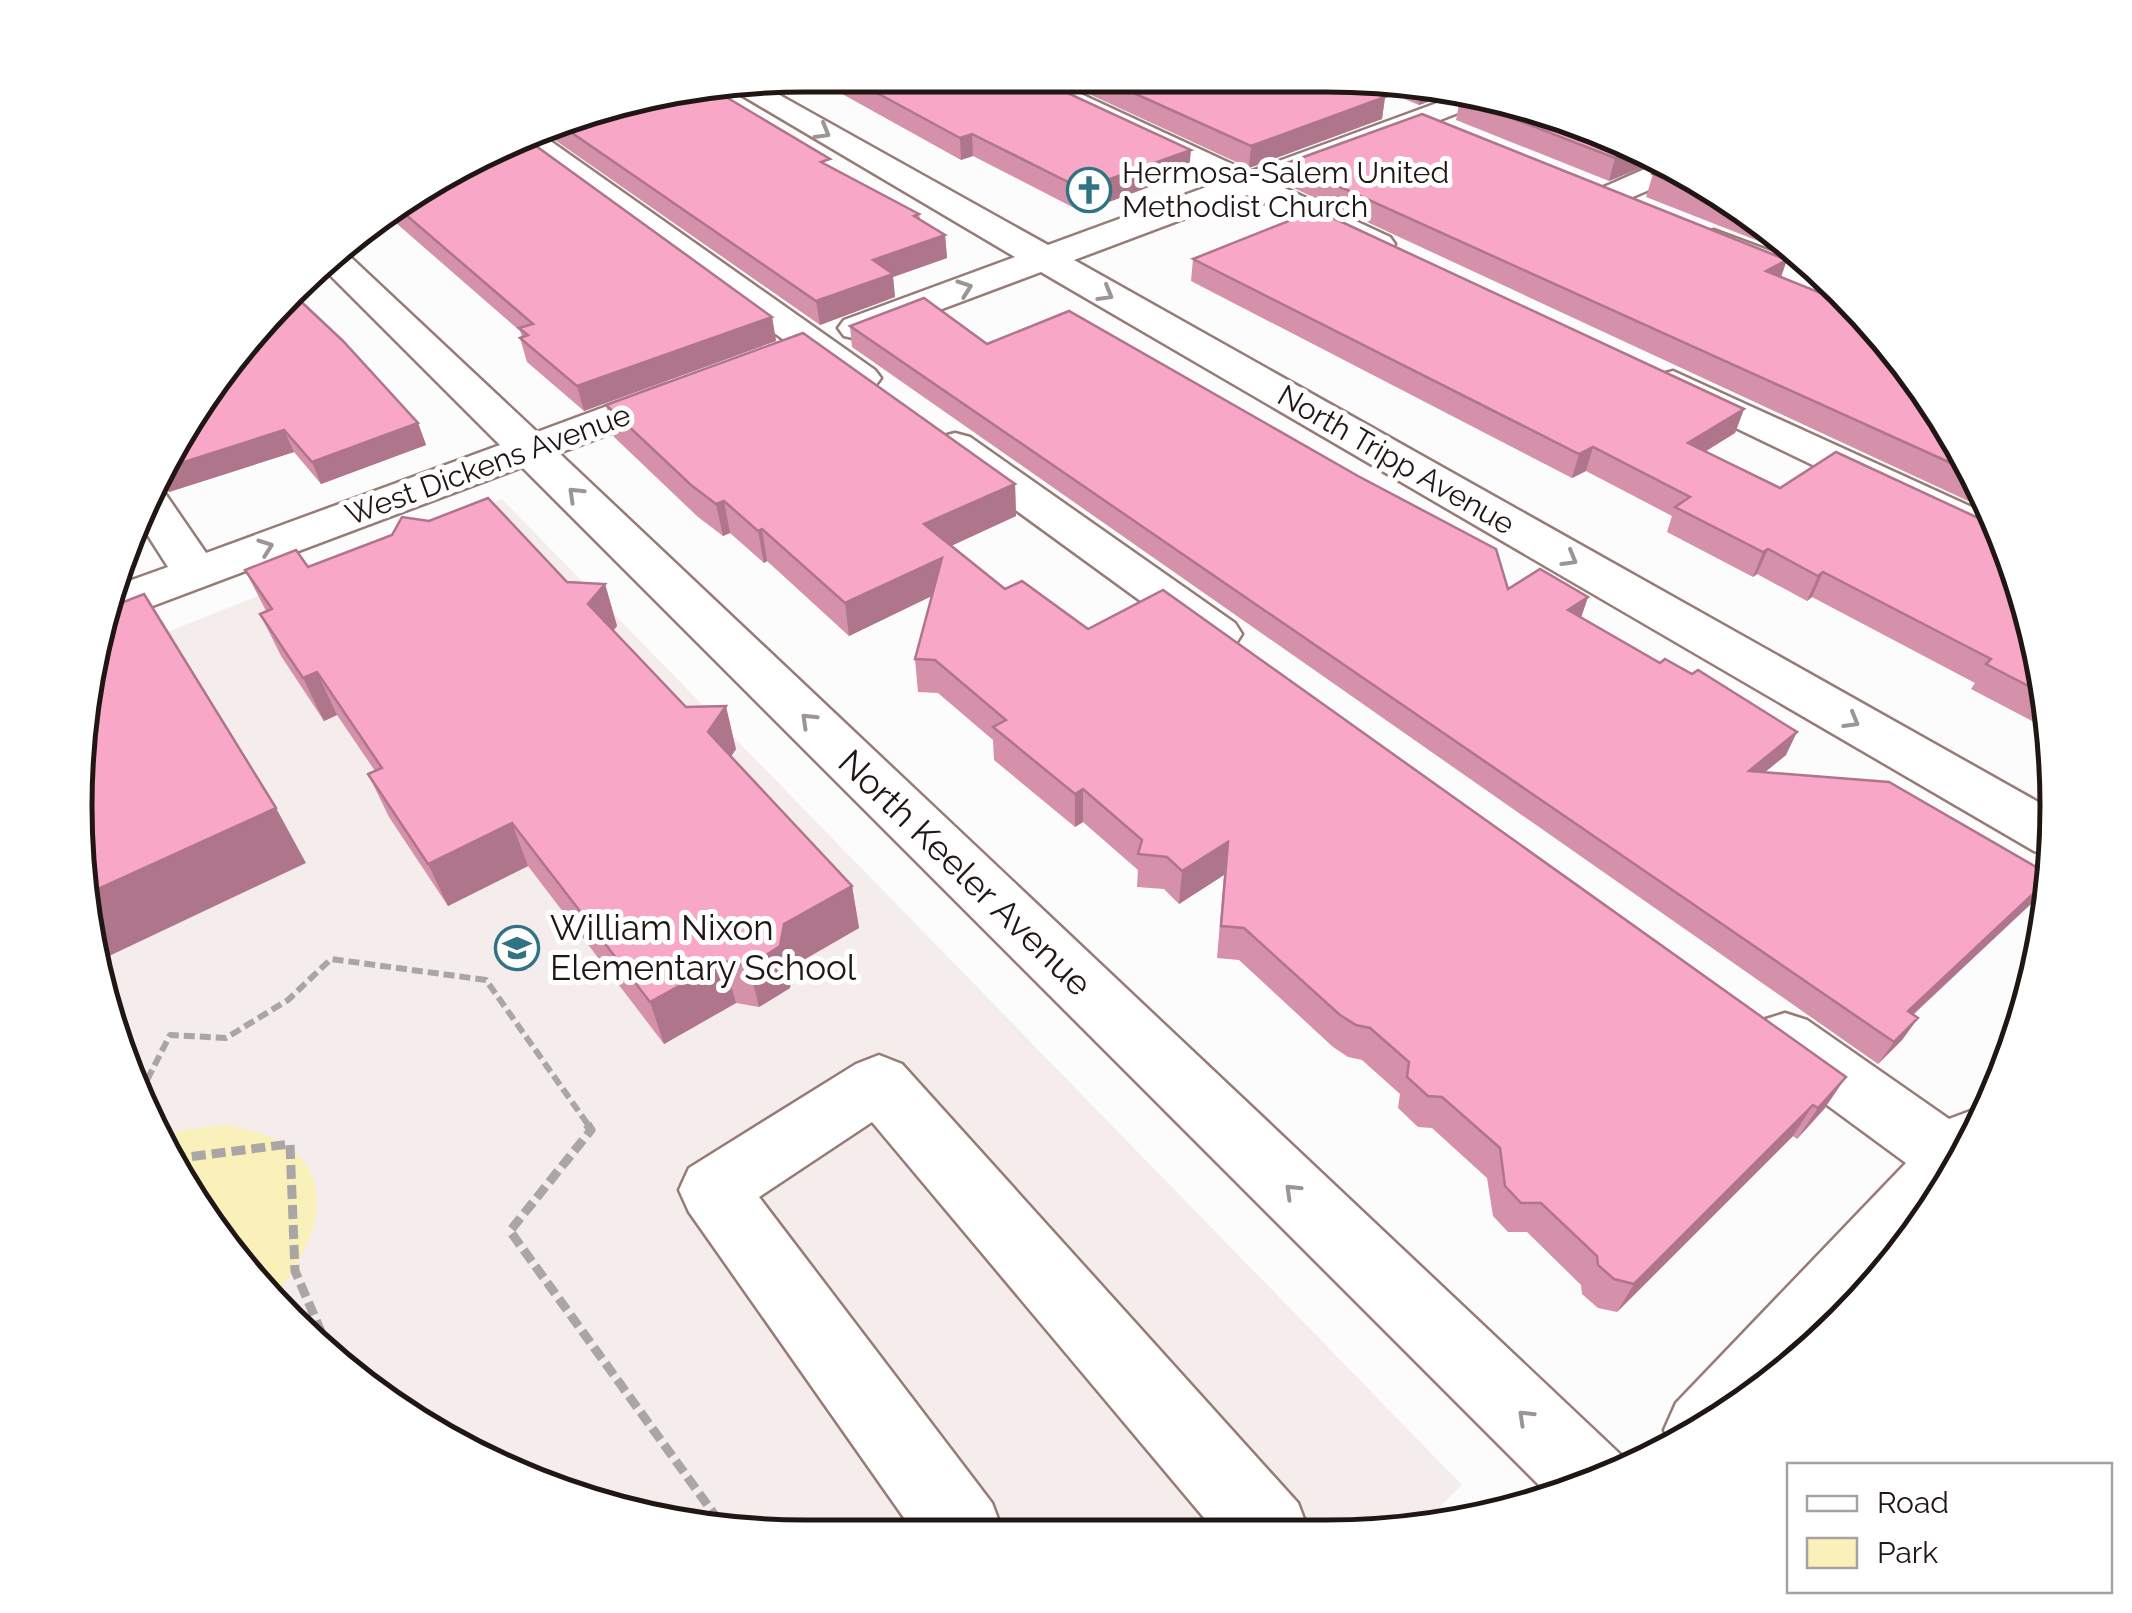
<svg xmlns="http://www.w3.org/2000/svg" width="2132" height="1613" viewBox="0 0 2132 1613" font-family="Raleway,sans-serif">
	<rect width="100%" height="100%" fill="#fcfcfc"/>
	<path fill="#f5edeb" d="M 502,499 L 1462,1485 L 1415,1532 L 712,1532 L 571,1499 L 440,1440 L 324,1356 L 199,1213 L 114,1042 L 77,854 L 89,663 Z"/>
	<path fill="#faf0b9" d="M 225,1125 C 340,1142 336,1221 273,1298 L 199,1213 L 162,1138 L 184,1130 Z"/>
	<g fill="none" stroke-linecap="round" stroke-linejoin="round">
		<defs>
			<g id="minor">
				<path d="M 1005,76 L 1042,76 L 1249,172 L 1467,92 L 1499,97 L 1276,184 L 1390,237 L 1395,244 L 1390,251 L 1378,254 L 1366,251 L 1247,195 L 1074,260 L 2056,812 L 2052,856 L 2034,851 L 1041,272 L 870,336 L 857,339 L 844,336 L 838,328 L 844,320 L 1015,257 L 726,86 L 756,82 L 1048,245 L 1220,182 L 1009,82 Z"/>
				<path d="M 539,133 L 875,370 L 881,378 L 875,386 L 861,390 L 847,386 L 514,143 Z"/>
				<path d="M 1656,164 L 1682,176 L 1609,207 L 1597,204 L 1592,197 L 1597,190 Z"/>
				<path d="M 1714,230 L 1818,269 L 1853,302 L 1833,301 L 1702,247 L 1697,240 L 1702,233 Z"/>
				<path d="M 345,252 L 537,432 L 664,385 L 678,382 L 692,385 L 698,394 L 692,403 L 559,453 L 1623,1457 L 1628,1470 L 1605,1483 L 1551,1497 L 522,467 L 126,616 L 104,619 L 115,586 L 168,567 L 138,520 L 150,486 L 162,489 L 206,553 L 500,445 L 324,269 Z"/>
				<path d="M 1673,371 L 1998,519 L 2009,553 L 1989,550 L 1659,391 L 1653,383 L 1659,375 Z"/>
				<path d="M 955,433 L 970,437 L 1235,623 L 1242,634 L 1235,645 L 1218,650 L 1201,645 L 940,455 L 934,446 L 940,437 Z"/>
				<path d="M 1785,1013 L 1807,1020 L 1949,1119 L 1973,1110 L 1986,1115 L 1934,1212 L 1843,1323 L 1732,1414 L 1671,1447 L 1664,1430 L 1676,1403 L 1906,1163 L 1763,1058 L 1753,1039 L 1763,1020 Z"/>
				<path d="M 879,1055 L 902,1064 L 1298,1503 L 1309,1532 L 1216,1532 L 872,1122 L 759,1197 L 992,1503 L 1003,1532 L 914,1532 L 689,1212 L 679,1190 L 689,1168 L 856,1064 Z"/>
			</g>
		</defs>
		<use href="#minor" stroke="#977b76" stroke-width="5"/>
		<path stroke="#a9a6a5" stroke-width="6" stroke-dasharray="11 5" stroke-linecap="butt" d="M 140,1094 L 170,1035 L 226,1038 L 288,1000 L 331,959 L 486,980 L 589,1126"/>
		<g stroke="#a9a6a5" stroke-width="9" stroke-dasharray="14 6" stroke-linecap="butt">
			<path d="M 587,1124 L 591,1130 L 510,1231 L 727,1532"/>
			<path d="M 172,1159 L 290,1144 L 295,1271 L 335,1364"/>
		</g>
		<use href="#minor" fill="#fff" fill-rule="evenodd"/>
	</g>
	<g fill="#d590aa">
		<path d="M 808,75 L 1031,76 L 1189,172 L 1082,212 L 973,156 L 961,160 Z"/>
		<path d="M 1050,76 L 1332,76 L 1385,97 L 1382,119 L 1249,168 Z"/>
		<path d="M 1349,76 L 1373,77 L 1459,91 L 1419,105 Z"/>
		<path d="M 1460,98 L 1515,100 L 1653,163 L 1609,181 L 1456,120 Z"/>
		<path d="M 617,100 L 831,167 L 919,214 L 920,219 L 945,235 L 947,258 L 893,277 L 895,297 L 820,325 L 542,131 Z"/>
		<path d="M 1287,163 L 1781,277 L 1858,323 L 1933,400 L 1994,513 L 1285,184 Z"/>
		<path d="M 440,173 L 772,317 L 776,341 L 584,411 L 527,362 L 520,338 L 522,337 L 520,331 L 388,216 Z"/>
		<path d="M 1653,174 L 1732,199 L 1809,261 L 1646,197 Z"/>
		<path d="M 1193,259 L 1744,409 L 1735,433 L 1705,452 L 2043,663 L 2049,730 L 1971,689 L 1975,683 L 1812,597 L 1807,601 L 1757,574 L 1753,577 L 1667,532 L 1672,516 L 1586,471 L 1572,478 L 1191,281 Z"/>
		<path d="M 257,324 L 418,423 L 426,445 L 321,484 L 294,452 L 169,492 L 163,485 L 150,483 Z"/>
		<path d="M 850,326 L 987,344 L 1508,589 L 1588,597 L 1581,618 L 1786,755 L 1765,772 L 2050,875 L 2050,880 L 2036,899 L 1913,1015 L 1918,1018 L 1902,1040 L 1878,1064 L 852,347 Z"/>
		<path d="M 606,405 L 1015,484 L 1016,516 L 951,546 L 1005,589 L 1088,629 L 1825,1108 L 1797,1139 L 1793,1136 L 1617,1312 L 1598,1308 L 1582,1294 L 1581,1285 L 1527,1232 L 1508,1232 L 1493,1216 L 1487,1178 L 1432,1128 L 1418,1127 L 1398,1108 L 1400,1094 L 1362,1060 L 1348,1057 L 1333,1047 L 1239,960 L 1217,958 L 1224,875 L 1179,904 L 1164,889 L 1137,887 L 1138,870 L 1083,822 L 1075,827 L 994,760 L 993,740 L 938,693 L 918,692 L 915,659 L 932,596 L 849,636 L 767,561 L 764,563 L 730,533 L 723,536 L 698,517 L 614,437 Z"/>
		<path d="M 308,567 L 605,584 L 617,626 L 613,631 L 686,707 L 736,749 L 731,756 L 852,886 L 859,928 L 793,966 L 790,988 L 759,1007 L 736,1003 L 664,1044 L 528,866 L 448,906 L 389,817 L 368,774 L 375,771 L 337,715 L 324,721 L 281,656 L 260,614 L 266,611 L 245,570 Z"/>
	</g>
	<g fill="#ae758b">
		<path d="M 1422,85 L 1459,91 L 1419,105 Z"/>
		<path d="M 1385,97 L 1382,119 L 1249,168 L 1251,146 Z"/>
		<path d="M 972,134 L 973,156 L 961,160 L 960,138 Z"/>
		<path d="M 1191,150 L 1189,172 L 1082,212 L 1082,189 Z"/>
		<path d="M 1630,152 L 1653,163 L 1609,181 L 1615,158 Z"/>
		<path d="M 945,235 L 947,258 L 893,277 L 895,297 L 820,325 L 816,301 L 873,260 Z"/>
		<path d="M 1787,260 L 1779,283 L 1766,271 Z"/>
		<path d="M 772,317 L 776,341 L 584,411 L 577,386 Z"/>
		<path d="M 1744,409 L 1735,433 L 1679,467 L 1688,443 Z"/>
		<path d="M 418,423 L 426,445 L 321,484 L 312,462 Z"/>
		<path d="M 284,430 L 294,452 L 169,492 L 158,471 L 159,470 Z"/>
		<path d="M 1593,447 L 1586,471 L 1572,478 L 1579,454 Z"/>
		<path d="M 1015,484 L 1016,516 L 927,557 L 924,524 Z"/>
		<path d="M 724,501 L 730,533 L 723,536 L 716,504 Z"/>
		<path d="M 762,529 L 767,561 L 764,563 L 758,531 Z"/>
		<path d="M 134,531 L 143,547 L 127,552 Z"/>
		<path d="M 1768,549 L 1757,574 L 1753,577 L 1763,552 Z"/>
		<path d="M 942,558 L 944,590 L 849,636 L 845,603 Z"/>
		<path d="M 1823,572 L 1812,597 L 1807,601 L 1818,576 Z"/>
		<path d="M 605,584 L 617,626 L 600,646 L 588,604 Z"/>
		<path d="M 1588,597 L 1580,620 L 1568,610 Z"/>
		<path d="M 317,672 L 337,715 L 324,721 L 303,678 Z"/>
		<path d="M 726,706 L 736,749 L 719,775 L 708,732 Z"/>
		<path d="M 1797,732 L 1786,755 L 1738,794 L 1749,771 Z"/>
		<path d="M 1083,789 L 1083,822 L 1075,827 L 1075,794 Z"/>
		<path d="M 276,808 L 306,863 L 107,957 L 93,938 L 85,895 Z"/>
		<path d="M 512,823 L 528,866 L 448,906 L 428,864 Z"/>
		<path d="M 1228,842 L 1224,875 L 1179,904 L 1182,871 Z"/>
		<path d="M 2050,878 L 2036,899 L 1892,1034 L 1908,1011 Z"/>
		<path d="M 852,886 L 859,928 L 793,966 L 790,988 L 759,1007 L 749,966 L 784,924 Z"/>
		<path d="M 724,961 L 736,1003 L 664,1044 L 650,1002 Z"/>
		<path d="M 1918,1018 L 1902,1040 L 1878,1064 L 1894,1042 Z"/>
		<path d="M 1846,1077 L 1825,1108 L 1797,1139 L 1818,1108 Z"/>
		<path d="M 1813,1105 L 1793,1136 L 1617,1312 L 1634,1284 Z"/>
	</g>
	<g fill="#f8a7c6" stroke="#ae758b" stroke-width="2.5">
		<path d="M 844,75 L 1031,76 L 1191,150 L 1082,189 L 972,134 L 960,138 Z"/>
		<path d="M 1096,76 L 1332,76 L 1385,97 L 1251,146 Z"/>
		<path d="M 711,88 L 830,159 L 821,162 L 919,214 L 914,216 L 945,235 L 873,260 L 893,274 L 816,301 L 559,124 L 617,100 Z"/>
		<path d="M 1472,93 L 1515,100 L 1630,152 L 1615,158 L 1460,98 Z"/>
		<path d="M 1422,114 L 1787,260 L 1766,271 L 1858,308 L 1862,313 L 1858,323 L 1877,331 L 1933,400 L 1973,473 L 1287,163 Z"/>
		<path d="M 525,138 L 772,317 L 577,386 L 520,338 L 528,335 L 519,328 L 533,324 L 398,208 L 440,173 Z"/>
		<path d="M 1665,168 L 1732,199 L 1747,210 L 1653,174 Z"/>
		<path d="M 1316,210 L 1744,409 L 1688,443 L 1780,488 L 1836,452 L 2002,529 L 2043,663 L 2046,695 L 1986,664 L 1991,659 L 1823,572 L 1818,576 L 1768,549 L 1763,552 L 1675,507 L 1690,497 L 1593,447 L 1579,454 L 1193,259 Z"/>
		<path d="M 293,294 L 343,341 L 418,423 L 312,462 L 284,430 L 159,470 L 257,324 Z"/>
		<path d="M 924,298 L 987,344 L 1069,311 L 1358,476 L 1496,549 L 1508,589 L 1540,569 L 1588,597 L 1568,610 L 1660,663 L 1665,659 L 1692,674 L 1698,670 L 1797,732 L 1749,771 L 1889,782 L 2050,875 L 2050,878 L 1908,1011 L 1918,1018 L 1894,1042 L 850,326 Z"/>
		<path d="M 803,333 L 1015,484 L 924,524 L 1005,589 L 1022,581 L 1088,629 L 1163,590 L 1846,1077 L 1818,1108 L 1813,1105 L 1634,1284 L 1614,1279 L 1598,1265 L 1597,1256 L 1541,1203 L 1521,1203 L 1505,1186 L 1500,1148 L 1442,1097 L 1428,1096 L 1407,1077 L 1409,1062 L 1370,1028 L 1356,1025 L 1340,1015 L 1244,928 L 1221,926 L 1228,842 L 1182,871 L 1167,857 L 1138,854 L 1142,840 L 1083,789 L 1075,794 L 993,727 L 1006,720 L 935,660 L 915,659 L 942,558 L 845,603 L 762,529 L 758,531 L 724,501 L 716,504 L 691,485 L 606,405 Z"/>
		<path d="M 488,498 L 567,582 L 605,584 L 588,604 L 686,707 L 726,706 L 708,732 L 852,886 L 784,924 L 780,946 L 749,966 L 724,961 L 650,1002 L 512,823 L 428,864 L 368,774 L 382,768 L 317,672 L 303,678 L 260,614 L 272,609 L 245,570 L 296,550 L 308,567 L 392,535 L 402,517 L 429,521 Z"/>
		<path d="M 144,594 L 276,808 L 85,895 L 77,854 L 89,663 L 108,608 Z"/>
	</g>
	<defs><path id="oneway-chevron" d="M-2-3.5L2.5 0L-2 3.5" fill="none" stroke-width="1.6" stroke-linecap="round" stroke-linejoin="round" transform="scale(2.5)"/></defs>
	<g stroke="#9b9695">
		<use href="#oneway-chevron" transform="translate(823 132) rotate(30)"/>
		<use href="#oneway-chevron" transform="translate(965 288) rotate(-20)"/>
		<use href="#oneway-chevron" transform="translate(1106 294) rotate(30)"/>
		<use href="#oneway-chevron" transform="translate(575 494) rotate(-136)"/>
		<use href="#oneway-chevron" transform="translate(266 547) rotate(-20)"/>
		<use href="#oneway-chevron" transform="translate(1570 559) rotate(30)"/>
		<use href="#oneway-chevron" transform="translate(808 720) rotate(-136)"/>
		<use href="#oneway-chevron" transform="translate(1852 721) rotate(30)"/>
		<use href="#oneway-chevron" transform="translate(1292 1191) rotate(-136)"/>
		<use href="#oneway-chevron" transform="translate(1525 1417) rotate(-136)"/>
	</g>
	<defs>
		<symbol id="church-ring" viewBox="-11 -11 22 22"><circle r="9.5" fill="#fff" stroke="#307384" stroke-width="1.5"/><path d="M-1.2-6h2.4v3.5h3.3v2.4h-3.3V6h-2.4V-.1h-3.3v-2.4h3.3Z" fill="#307384"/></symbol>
		<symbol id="school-ring" viewBox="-11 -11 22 22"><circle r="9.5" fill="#fff" stroke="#307384" stroke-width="1.5"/><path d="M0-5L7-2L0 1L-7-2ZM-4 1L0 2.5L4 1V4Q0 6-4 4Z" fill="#307384"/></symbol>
	</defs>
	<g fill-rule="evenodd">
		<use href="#church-ring" x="1064" y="165" width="50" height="50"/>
		<use href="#school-ring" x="492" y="923" width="50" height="50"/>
	</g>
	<g text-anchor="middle" stroke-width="10" stroke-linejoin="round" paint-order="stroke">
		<g font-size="30" fill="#201614" stroke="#fff" text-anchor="start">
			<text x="1122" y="183">Hermosa-Salem United<tspan x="1122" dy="34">Methodist Church</tspan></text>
		</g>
		<g font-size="30" fill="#201614" stroke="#fff">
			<text transform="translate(1396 460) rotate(30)" y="10">North Tripp Avenue</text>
			<text transform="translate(488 465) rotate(-20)" y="10">West Dickens Avenue</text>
		</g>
		<g font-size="35" fill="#201614" stroke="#fff">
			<text transform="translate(965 873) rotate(44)" y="12">North Keeler Avenue</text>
		</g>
		<g font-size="35" fill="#201614" stroke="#fff" text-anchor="start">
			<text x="550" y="940">William Nixon<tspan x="550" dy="40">Elementary School</tspan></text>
		</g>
	</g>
	<path d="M0 0H2132V1613H0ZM806 92H1326A714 714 0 0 1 2040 806V806A714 714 0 0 1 1326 1520H806A714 714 0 0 1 92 806V806A714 714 0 0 1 806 92Z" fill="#fff" fill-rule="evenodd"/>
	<path fill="none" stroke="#201614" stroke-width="5" d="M806 92H1326A714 714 0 0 1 2040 806V806A714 714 0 0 1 1326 1520H806A714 714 0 0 1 92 806V806A714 714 0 0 1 806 92Z"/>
	<rect x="1787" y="1463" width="325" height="130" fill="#ffffff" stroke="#a6a2a1" stroke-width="2.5"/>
	<rect x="1807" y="1496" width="50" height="15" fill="#ffffff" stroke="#a6a2a1" stroke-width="2.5"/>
	<text x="1877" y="1513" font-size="30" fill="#201614">Road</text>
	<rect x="1807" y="1538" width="50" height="30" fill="#faf0b9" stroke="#a6a2a1" stroke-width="2.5"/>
	<text x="1877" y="1563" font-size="30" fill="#201614">Park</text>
</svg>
